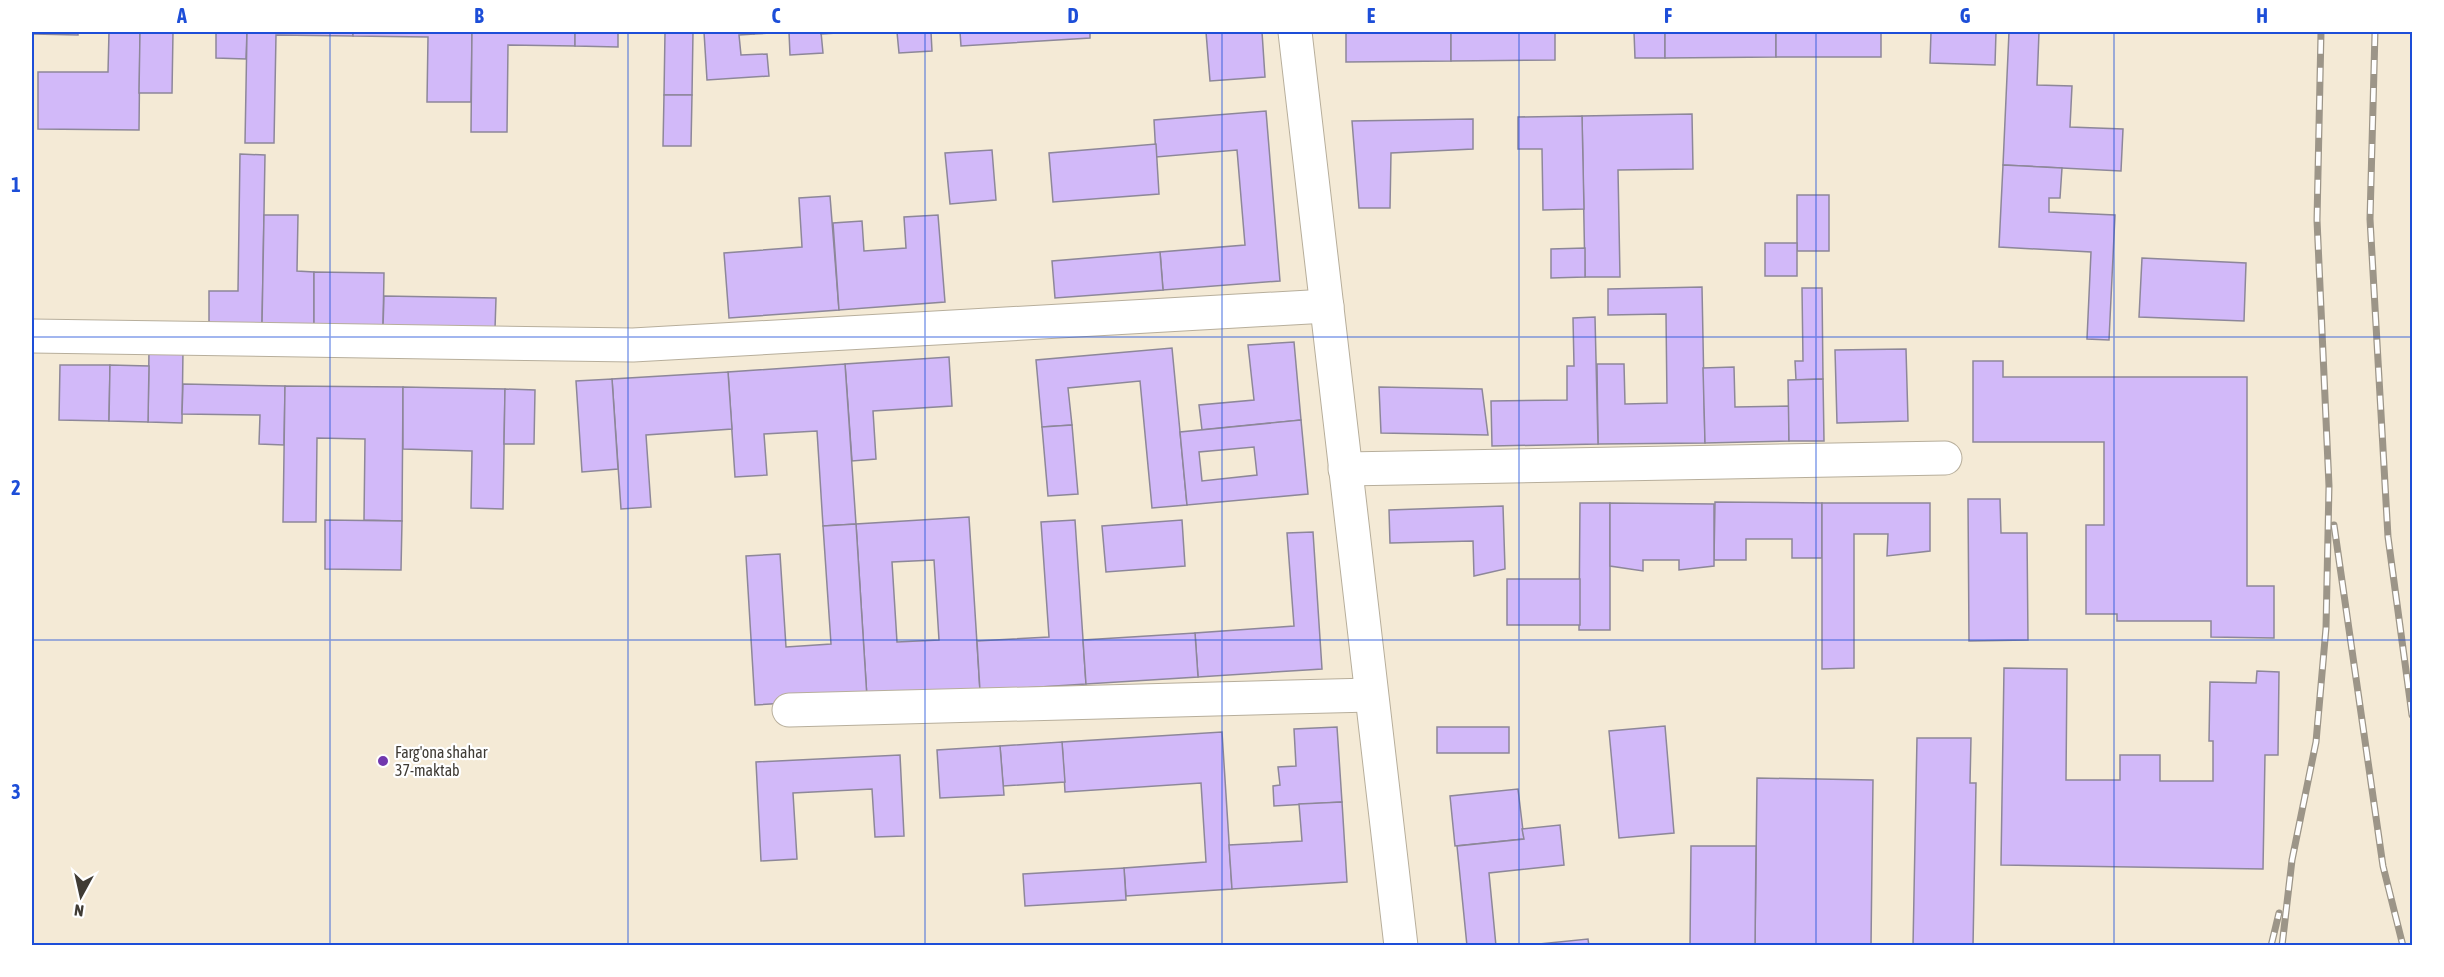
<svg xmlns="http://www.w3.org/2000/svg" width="2444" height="977" viewBox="0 0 2444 977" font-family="'Asap Condensed',sans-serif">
	<rect width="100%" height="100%" fill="#f4ead6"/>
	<g fill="#d2b9f9" stroke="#8d8799" stroke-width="1.5" fill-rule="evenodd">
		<path d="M 34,32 L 78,32 L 78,35 L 34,34 Z"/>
		<path d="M 109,32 L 140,32 L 139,130 L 38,129 L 38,72 L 108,72 Z"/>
		<path d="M 140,32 L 173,32 L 172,93 L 139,93 Z"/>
		<path d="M 216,32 L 247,32 L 246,59 L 216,58 Z"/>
		<path d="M 247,32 L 353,32 L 353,36 L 276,35 L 274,143 L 245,143 Z"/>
		<path d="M 353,32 L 472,32 L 471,102 L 427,102 L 428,37 L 353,36 Z"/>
		<path d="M 472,32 L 575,32 L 575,46 L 508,45 L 507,132 L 471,132 Z"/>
		<path d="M 575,32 L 618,32 L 618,47 L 575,46 Z"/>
		<path d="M 665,32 L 693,32 L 692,95 L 664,95 Z"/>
		<path d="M 704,32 L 754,32 L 754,34 L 739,35 L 741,55 L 767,54 L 769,76 L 707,80 Z"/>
		<path d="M 754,32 L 821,32 L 823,53 L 790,55 L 789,32 L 754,34 Z"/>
		<path d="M 821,32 L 855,32 L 821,34 Z"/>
		<path d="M 897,32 L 931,32 L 932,51 L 899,53 Z"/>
		<path d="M 960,32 L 1090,32 L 1090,38 L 961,46 Z"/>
		<path d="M 1206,32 L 1262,32 L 1265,77 L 1210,81 Z"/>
		<path d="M 1346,32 L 1451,32 L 1451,61 L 1346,62 Z"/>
		<path d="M 1451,32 L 1555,32 L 1555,60 L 1451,61 Z"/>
		<path d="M 1634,32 L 1665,32 L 1665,58 L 1635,58 Z"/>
		<path d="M 1665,32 L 1776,32 L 1776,57 L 1665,58 Z"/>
		<rect x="1776" y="32" width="105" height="25"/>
		<path d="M 1931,32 L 1996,32 L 1995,65 L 1930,63 Z"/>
		<path d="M 2009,32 L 2039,32 L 2037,85 L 2072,86 L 2070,127 L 2123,129 L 2121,171 L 2003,165 Z"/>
		<path d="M 664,95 L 692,95 L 691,146 L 663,146 Z"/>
		<path d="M 1266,111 L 1280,281 L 1163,290 L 1160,252 L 1245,245 L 1237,150 L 1156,157 L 1154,120 Z"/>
		<path d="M 1692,114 L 1693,169 L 1618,170 L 1620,277 L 1585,277 L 1582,116 Z"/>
		<path d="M 1582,116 L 1584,209 L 1543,210 L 1542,149 L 1518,149 L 1518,117 Z"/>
		<path d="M 1473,119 L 1473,149 L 1391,153 L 1390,208 L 1359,208 L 1352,121 Z"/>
		<path d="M 1156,144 L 1159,194 L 1053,202 L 1049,153 Z"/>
		<path d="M 992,150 L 996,200 L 950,204 L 945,153 Z"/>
		<path d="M 240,154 L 265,155 L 262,325 L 209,324 L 209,291 L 238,291 Z"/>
		<path d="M 2003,165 L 2062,168 L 2060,198 L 2049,198 L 2049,212 L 2115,215 L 2109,340 L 2087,339 L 2091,252 L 1999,247 Z"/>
		<rect x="1797" y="195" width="32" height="56"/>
		<path d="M 830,196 L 839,310 L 729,318 L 724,253 L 802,247 L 799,198 Z"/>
		<path d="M 264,215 L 298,215 L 297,271 L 314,272 L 314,326 L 262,325 Z"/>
		<path d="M 938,215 L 945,302 L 839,310 L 833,223 L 862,221 L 864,251 L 906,248 L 904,217 Z"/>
		<rect x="1765" y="243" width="32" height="33"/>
		<path d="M 1585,248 L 1585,277 L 1551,278 L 1551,249 Z"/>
		<path d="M 1160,252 L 1163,290 L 1055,298 L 1052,261 Z"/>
		<path d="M 2142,258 L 2246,263 L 2244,321 L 2139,317 Z"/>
		<path d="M 314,272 L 384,273 L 383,327 L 314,326 Z"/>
		<path d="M 1702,287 L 1705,443 L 1598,444 L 1597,364 L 1624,364 L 1625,404 L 1667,403 L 1666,314 L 1608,315 L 1608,289 Z"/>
		<path d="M 1802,288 L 1822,288 L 1823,379 L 1796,380 L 1795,361 L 1803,361 Z"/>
		<path d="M 384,296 L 496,298 L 495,329 L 383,327 Z"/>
		<path d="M 1595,317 L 1598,444 L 1492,446 L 1491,401 L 1567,400 L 1567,366 L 1574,366 L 1573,318 Z"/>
		<path d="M 1294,342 L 1301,420 L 1202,430 L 1199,405 L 1254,400 L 1248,345 Z"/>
		<path d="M 1172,348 L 1187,505 L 1152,508 L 1140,381 L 1068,388 L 1072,425 L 1042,427 L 1036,360 Z"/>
		<path d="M 1906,349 L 1908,421 L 1837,423 L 1835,350 Z"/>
		<path d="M 149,350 L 183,350 L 182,423 L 148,422 Z"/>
		<path d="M 949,357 L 952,406 L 873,411 L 876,459 L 852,461 L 845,364 Z"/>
		<path d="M 1973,361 L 2003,361 L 2003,377 L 2247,377 L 2247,586 L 2274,586 L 2274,638 L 2211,637 L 2211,621 L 2117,621 L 2117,614 L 2086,614 L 2086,525 L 2104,525 L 2104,442 L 1973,442 Z"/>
		<path d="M 845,364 L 856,524 L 823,526 L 817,431 L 764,434 L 767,475 L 735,477 L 728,372 Z"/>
		<path d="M 60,365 L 110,365 L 109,421 L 59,420 Z"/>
		<path d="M 110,365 L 149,366 L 148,422 L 109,421 Z"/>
		<path d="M 1734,367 L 1735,407 L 1789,406 L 1789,441 L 1705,443 L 1703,368 Z"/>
		<path d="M 728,372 L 732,429 L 646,435 L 651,507 L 621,509 L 612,379 Z"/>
		<path d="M 612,379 L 618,469 L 582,472 L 576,381 Z"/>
		<path d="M 1823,379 L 1824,441 L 1789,441 L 1788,380 Z"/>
		<path d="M 183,384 L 285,386 L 284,445 L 259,444 L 260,415 L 182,414 Z"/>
		<path d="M 285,386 L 403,387 L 402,521 L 364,520 L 365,439 L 317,438 L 316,522 L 283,522 Z"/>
		<path d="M 403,387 L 505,389 L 503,509 L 471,508 L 472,451 L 403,449 Z"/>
		<path d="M 1379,387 L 1482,389 L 1488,435 L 1381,433 Z"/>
		<path d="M 505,389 L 535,390 L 534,444 L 504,444 Z"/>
		<path d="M 1301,420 L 1308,494 L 1187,505 L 1180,432 ZM 1254,447 L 1257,475 L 1202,481 L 1199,452 Z"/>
		<path d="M 1072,425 L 1078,494 L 1048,496 L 1042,427 Z"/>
		<path d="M 1968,499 L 2000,499 L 2001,533 L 2027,533 L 2028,640 L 1969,641 Z"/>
		<path d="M 1715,502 L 1822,503 L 1822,558 L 1792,558 L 1792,539 L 1746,539 L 1746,560 L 1714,560 Z"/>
		<path d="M 1580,503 L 1610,503 L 1610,630 L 1579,630 Z"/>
		<path d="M 1610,503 L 1714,504 L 1714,566 L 1679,570 L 1679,560 L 1643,560 L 1643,571 L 1610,566 Z"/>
		<path d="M 1822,503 L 1930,503 L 1930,551 L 1887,556 L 1888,534 L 1854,534 L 1854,668 L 1822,669 Z"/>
		<path d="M 1503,506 L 1505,569 L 1474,576 L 1473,541 L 1390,543 L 1389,510 Z"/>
		<path d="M 969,517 L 980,691 L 867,698 L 856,524 ZM 934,560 L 939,640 L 897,642 L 892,562 Z"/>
		<path d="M 325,520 L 402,521 L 401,570 L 325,569 Z"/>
		<path d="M 1075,520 L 1086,684 L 980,691 L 977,641 L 1049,637 L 1041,522 Z"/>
		<path d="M 1182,520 L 1185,566 L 1106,572 L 1102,526 Z"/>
		<path d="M 856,524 L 867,698 L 755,705 L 746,556 L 780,554 L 786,647 L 831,644 L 823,526 Z"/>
		<path d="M 1313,532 L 1322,669 L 1198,677 L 1195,633 L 1294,626 L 1287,533 Z"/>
		<rect x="1507" y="579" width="73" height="46"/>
		<path d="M 1195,633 L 1198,677 L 1086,684 L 1083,640 Z"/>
		<path d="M 2004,668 L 2067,669 L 2066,780 L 2120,780 L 2120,755 L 2160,755 L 2160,781 L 2213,781 L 2213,741 L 2209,741 L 2210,682 L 2256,683 L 2257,671 L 2279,672 L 2278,755 L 2265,755 L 2263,869 L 2001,865 Z"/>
		<path d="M 1665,726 L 1674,833 L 1619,838 L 1609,731 Z"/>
		<path d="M 1337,727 L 1342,802 L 1274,806 L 1273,786 L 1280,785 L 1278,767 L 1296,766 L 1294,729 Z"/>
		<rect x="1437" y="727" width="72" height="26"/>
		<path d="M 1222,732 L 1232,889 L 1126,896 L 1124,868 L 1206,862 L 1201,783 L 1065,792 L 1062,742 Z"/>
		<path d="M 1917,738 L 1971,738 L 1970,783 L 1976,783 L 1973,946 L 1913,946 Z"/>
		<path d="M 1062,742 L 1065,782 L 1003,786 L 1000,746 Z"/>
		<path d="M 1000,746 L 1004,795 L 940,798 L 937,750 Z"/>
		<path d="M 900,755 L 904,836 L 875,837 L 872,789 L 793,793 L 797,859 L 761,861 L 756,762 Z"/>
		<path d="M 1757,778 L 1873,780 L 1871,946 L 1755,946 Z"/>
		<path d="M 1518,789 L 1524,839 L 1455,846 L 1450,796 Z"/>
		<path d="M 1342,802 L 1347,882 L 1232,889 L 1229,845 L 1302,841 L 1299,804 Z"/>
		<path d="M 1560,825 L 1564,865 L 1489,873 L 1496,946 L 1467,946 L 1457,846 L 1524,839 L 1522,829 Z"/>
		<path d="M 1691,846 L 1756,846 L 1755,946 L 1690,946 Z"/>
		<path d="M 1124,868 L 1126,900 L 1025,906 L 1023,874 Z"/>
		<path d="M 1588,939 L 1589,946 L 1519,946 Z"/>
	</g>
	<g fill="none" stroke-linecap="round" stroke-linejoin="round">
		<defs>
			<g id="street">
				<path d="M 1295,32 L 1401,946"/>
				<path d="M 32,336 L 633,345 L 1327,306"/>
				<path d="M 1345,469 L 1945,458"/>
				<path d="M 789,710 L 1371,695"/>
			</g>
		</defs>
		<use href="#street" stroke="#b7ae9b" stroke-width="35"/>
		<use href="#street" stroke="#fff" stroke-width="33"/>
		<defs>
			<g id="rail">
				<path d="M 2375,32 L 2370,219 L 2388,537 L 2412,715"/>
				<path d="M 2334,525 L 2383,866 L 2403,946"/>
				<path d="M 2271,946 L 2279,913"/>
				<path d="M 2282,946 L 2292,860 L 2316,742 L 2326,628 L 2329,486 L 2317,220 L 2321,32"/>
			</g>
		</defs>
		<use href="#rail" stroke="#9c9588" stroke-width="7"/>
		<use href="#rail" stroke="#fff" stroke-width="4.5" stroke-dasharray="14" stroke-linecap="butt"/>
	</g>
	<path fill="none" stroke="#1d4ed8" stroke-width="1.5" stroke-opacity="0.55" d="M 330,32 L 330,946M 628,32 L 628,946M 925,32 L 925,946M 1222,32 L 1222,946M 1519,32 L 1519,946M 1816,32 L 1816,946M 2114,32 L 2114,946M 32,337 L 2412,337M 32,640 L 2412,640"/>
	<circle fill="#7138ae" stroke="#fff" stroke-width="2" cx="383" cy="761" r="6"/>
	<g text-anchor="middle" stroke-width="4.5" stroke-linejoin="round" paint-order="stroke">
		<g font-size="16" fill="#3f3b34" stroke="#fff" text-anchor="start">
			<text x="395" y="758">Farg'ona shahar<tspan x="395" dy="18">37-maktab</tspan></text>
		</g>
	</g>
	<rect width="2444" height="977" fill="none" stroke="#ffffff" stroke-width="66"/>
	<g transform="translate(81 896) rotate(188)" stroke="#ffffff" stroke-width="4.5" paint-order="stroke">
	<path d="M0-4.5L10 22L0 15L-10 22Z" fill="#3f3b34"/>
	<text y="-9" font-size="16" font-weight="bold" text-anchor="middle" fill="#3f3b34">N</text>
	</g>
	<rect x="33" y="33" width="2378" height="911" fill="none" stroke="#1d4ed8" stroke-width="2"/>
	<g font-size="20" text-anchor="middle" font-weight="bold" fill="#1d4ed8">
		<text x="182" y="23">A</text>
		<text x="479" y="23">B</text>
		<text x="776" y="23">C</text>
		<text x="1073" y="23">D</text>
		<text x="1371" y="23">E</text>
		<text x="1668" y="23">F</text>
		<text x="1965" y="23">G</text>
		<text x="2262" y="23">H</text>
		<text x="16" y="192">1</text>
		<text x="16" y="495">2</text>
		<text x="16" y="799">3</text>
	</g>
</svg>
